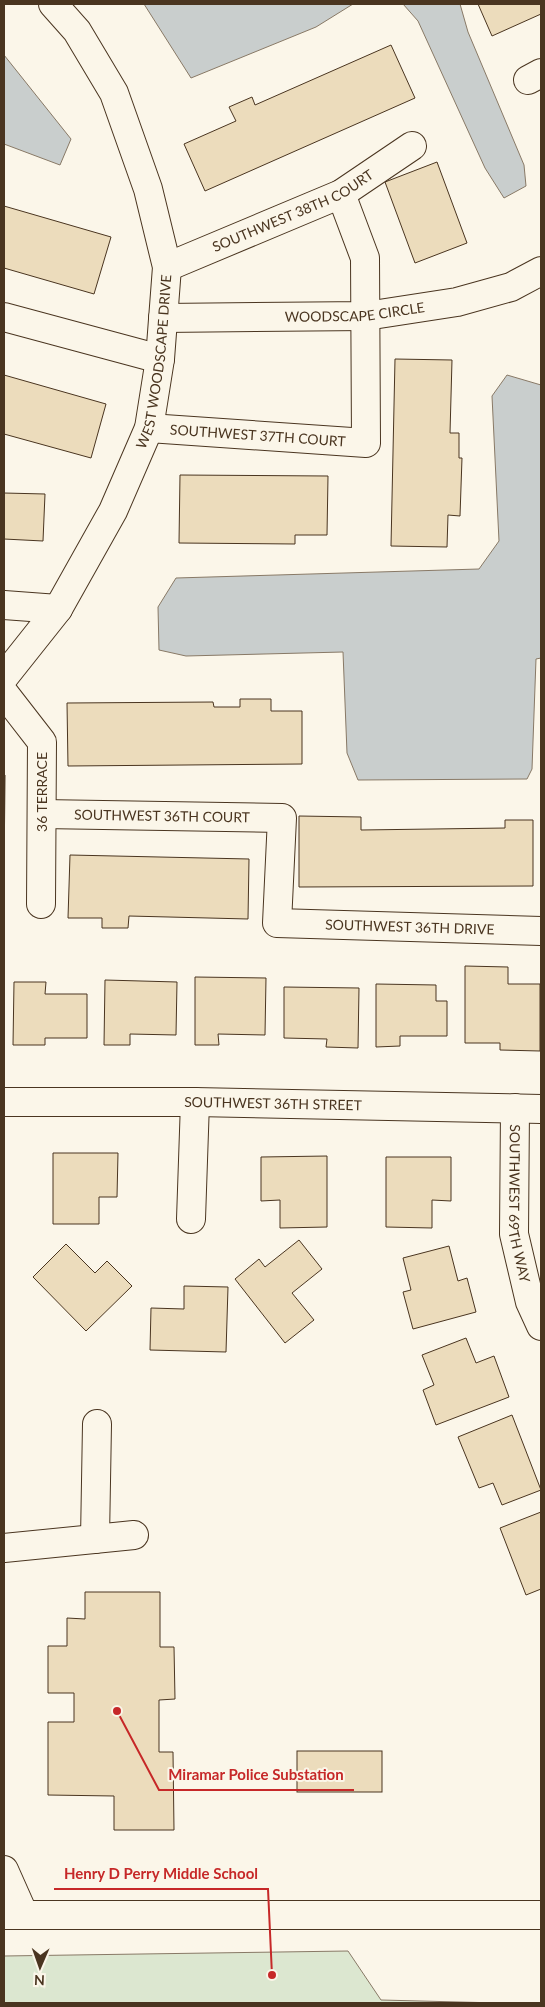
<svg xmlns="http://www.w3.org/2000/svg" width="545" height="2007" viewBox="0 0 545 2007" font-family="Lato,sans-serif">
	<rect width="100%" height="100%" fill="#fbf6e9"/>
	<path fill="#dce7d0" stroke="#887966" d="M 348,1951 L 381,2000 L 499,2003 L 4,2003 L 4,1956 Z"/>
	<g fill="#c9cecd" stroke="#887966">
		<path d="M 144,4 L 353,4 L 316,27 L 191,78 Z"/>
		<path d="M 403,4 L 460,4 L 468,32 L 524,165 L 526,186 L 504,198 L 485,168 L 418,21 Z"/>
		<path d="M 4,55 L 71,139 L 60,165 L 4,144 Z"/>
		<path d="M 507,375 L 541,385 L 541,658 L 536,659 L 532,769 L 527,779 L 358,780 L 347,753 L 343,652 L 186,656 L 159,650 L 158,607 L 176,578 L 479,569 L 499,541 L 492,396 Z"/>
	</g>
	<g fill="#ecdcbc" stroke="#4a3520">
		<path d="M 478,4 L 541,4 L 541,14 L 492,36 Z"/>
		<path d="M 391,45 L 415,98 L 205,191 L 184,144 L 236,121 L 229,107 L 252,97 L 255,105 Z"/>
		<path d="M 437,162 L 467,243 L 415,263 L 385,182 Z"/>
		<path d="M 4,206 L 111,237 L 94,294 L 4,268 Z"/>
		<path d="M 395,359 L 452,360 L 450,433 L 459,433 L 459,458 L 462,458 L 460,516 L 448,515 L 447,547 L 391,546 Z"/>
		<path d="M 4,375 L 106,404 L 91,458 L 4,434 Z"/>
		<path d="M 180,475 L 328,476 L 327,535 L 295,535 L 295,544 L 179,543 Z"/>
		<path d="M 4,493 L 45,494 L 43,541 L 4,539 Z"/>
		<path d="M 240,699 L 271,699 L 271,711 L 302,711 L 302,764 L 68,766 L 67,703 L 213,702 L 214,707 L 240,707 Z"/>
		<path d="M 4,775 L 5,775 L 4,875 Z"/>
		<path d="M 299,816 L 361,817 L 361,830 L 505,828 L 505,820 L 533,820 L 533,886 L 299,887 Z"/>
		<path d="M 70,855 L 249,859 L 248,919 L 129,916 L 128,928 L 102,928 L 102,918 L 68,918 Z"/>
		<path d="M 465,966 L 508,967 L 508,984 L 540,984 L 540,1051 L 500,1050 L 500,1043 L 465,1043 Z"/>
		<path d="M 195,977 L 266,978 L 265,1035 L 218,1034 L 219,1045 L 195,1045 Z"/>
		<path d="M 105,980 L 177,982 L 176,1035 L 130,1034 L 130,1045 L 104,1045 Z"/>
		<path d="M 14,982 L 46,982 L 45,994 L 87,994 L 87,1038 L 45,1038 L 45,1045 L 13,1045 Z"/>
		<path d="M 376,984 L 436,985 L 436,1001 L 447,1001 L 447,1036 L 400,1036 L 400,1046 L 376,1047 Z"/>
		<path d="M 284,987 L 359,988 L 358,1048 L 326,1047 L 327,1039 L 284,1038 Z"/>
		<path d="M 53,1153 L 118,1153 L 117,1197 L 99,1197 L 99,1224 L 53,1224 Z"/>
		<path d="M 327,1156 L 327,1227 L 280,1228 L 280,1200 L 261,1201 L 261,1157 Z"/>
		<path d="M 386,1157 L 451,1157 L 451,1201 L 432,1200 L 432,1228 L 386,1227 Z"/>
		<path d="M 299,1240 L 322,1269 L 292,1293 L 314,1320 L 285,1343 L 235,1279 L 259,1259 L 265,1267 Z"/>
		<path d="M 66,1244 L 95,1273 L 107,1261 L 132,1286 L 86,1331 L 33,1277 Z"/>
		<path d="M 449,1246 L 458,1281 L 467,1278 L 476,1312 L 413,1329 L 403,1292 L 411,1290 L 403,1258 Z"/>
		<path d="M 184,1286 L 228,1287 L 226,1352 L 150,1350 L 151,1308 L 184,1309 Z"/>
		<path d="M 466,1338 L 476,1363 L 494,1356 L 509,1397 L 436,1425 L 423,1390 L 434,1385 L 422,1355 Z"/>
		<path d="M 512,1415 L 541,1490 L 502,1505 L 493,1483 L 479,1488 L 458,1437 Z"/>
		<path d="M 541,1512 L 541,1589 L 526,1595 L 500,1528 Z"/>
		<path d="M 85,1592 L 160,1592 L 160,1647 L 174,1647 L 175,1699 L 159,1700 L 159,1752 L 173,1752 L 174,1830 L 114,1830 L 114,1796 L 48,1795 L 48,1722 L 74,1722 L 74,1693 L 48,1693 L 48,1646 L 67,1646 L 67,1618 L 85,1619 Z"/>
		<rect x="297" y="1751" width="85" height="41"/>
	</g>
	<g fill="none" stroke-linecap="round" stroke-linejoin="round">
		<defs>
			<g id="minor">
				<path d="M 528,80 L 541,73"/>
				<path id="s1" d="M 167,267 L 341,194 L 412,146"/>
				<path d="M 4,317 L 160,359"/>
				<path id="s2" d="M 163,318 L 366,316 L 457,302 L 511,287 L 541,271"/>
				<path id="s3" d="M 149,428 L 366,443 L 365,258 L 341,194"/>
				<path d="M 4,605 L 58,609"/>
				<path id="s4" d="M 4,677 L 58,609 L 113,511 L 149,428 L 160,359 L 167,267 L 148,189 L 114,93 L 77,31 L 53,4"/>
				<path d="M 4,693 L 42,742 L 41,904"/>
				<path id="s5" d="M 42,814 L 282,818 L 277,923 L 541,931"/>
				<path id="s6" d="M 4,1102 L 195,1102 L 541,1109"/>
				<path id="s7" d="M 515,1108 L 514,1234 L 530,1302 L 541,1326"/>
				<path d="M 191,1219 L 195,1102"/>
				<path d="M 95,1539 L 97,1424"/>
				<path d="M 4,1548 L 134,1535"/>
				<path d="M 4,1870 L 24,1915"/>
				<path d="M 4,1915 L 541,1915"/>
			</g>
		</defs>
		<use href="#minor" stroke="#4a3520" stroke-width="30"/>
		<use href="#minor" stroke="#fbf6e9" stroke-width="28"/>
	</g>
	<g text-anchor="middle" stroke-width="4" stroke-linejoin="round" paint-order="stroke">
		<g font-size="14" fill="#4a3520" stroke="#fbf6e9">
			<text dy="5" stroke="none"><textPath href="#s1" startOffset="138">SOUTHWEST 38TH COURT</textPath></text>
			<text dy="5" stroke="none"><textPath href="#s2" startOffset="192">WOODSCAPE CIRCLE</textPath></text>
			<text dy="5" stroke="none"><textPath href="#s4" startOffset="356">WEST WOODSCAPE DRIVE</textPath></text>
			<text dy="5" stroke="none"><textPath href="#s3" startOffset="109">SOUTHWEST 37TH COURT</textPath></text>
			<text transform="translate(42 792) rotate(-90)" y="5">36 TERRACE</text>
			<text dy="5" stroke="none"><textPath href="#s5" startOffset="120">SOUTHWEST 36TH COURT</textPath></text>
			<text dy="5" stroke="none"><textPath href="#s5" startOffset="478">SOUTHWEST 36TH DRIVE</textPath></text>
			<text dy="5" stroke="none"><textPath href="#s6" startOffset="269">SOUTHWEST 36TH STREET</textPath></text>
			<text dy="5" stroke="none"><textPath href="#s7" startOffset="96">SOUTHWEST 69TH WAY</textPath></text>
		</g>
	</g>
	<path fill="none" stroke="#c62828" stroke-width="2" d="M117 1711L159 1790H354M272 1975L268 1889H54"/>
	<g fill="#c62828" stroke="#fbf6e9" stroke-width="2">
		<circle cx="117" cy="1711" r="5"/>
		<circle cx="272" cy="1975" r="5"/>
	</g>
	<g font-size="15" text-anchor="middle" font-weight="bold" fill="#c62828" stroke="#fbf6e9" stroke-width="4" stroke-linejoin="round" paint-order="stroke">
		<text x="256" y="1780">Miramar Police Substation</text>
		<text x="161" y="1879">Henry D Perry Middle School</text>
	</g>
	<rect width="545" height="2007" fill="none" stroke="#4a3520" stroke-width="10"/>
	<g transform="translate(40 1967) rotate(182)" stroke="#fbf6e9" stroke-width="4" paint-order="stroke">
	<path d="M0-4L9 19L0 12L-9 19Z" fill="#4a3520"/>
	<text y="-8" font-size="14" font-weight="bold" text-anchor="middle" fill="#4a3520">N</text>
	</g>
</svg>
